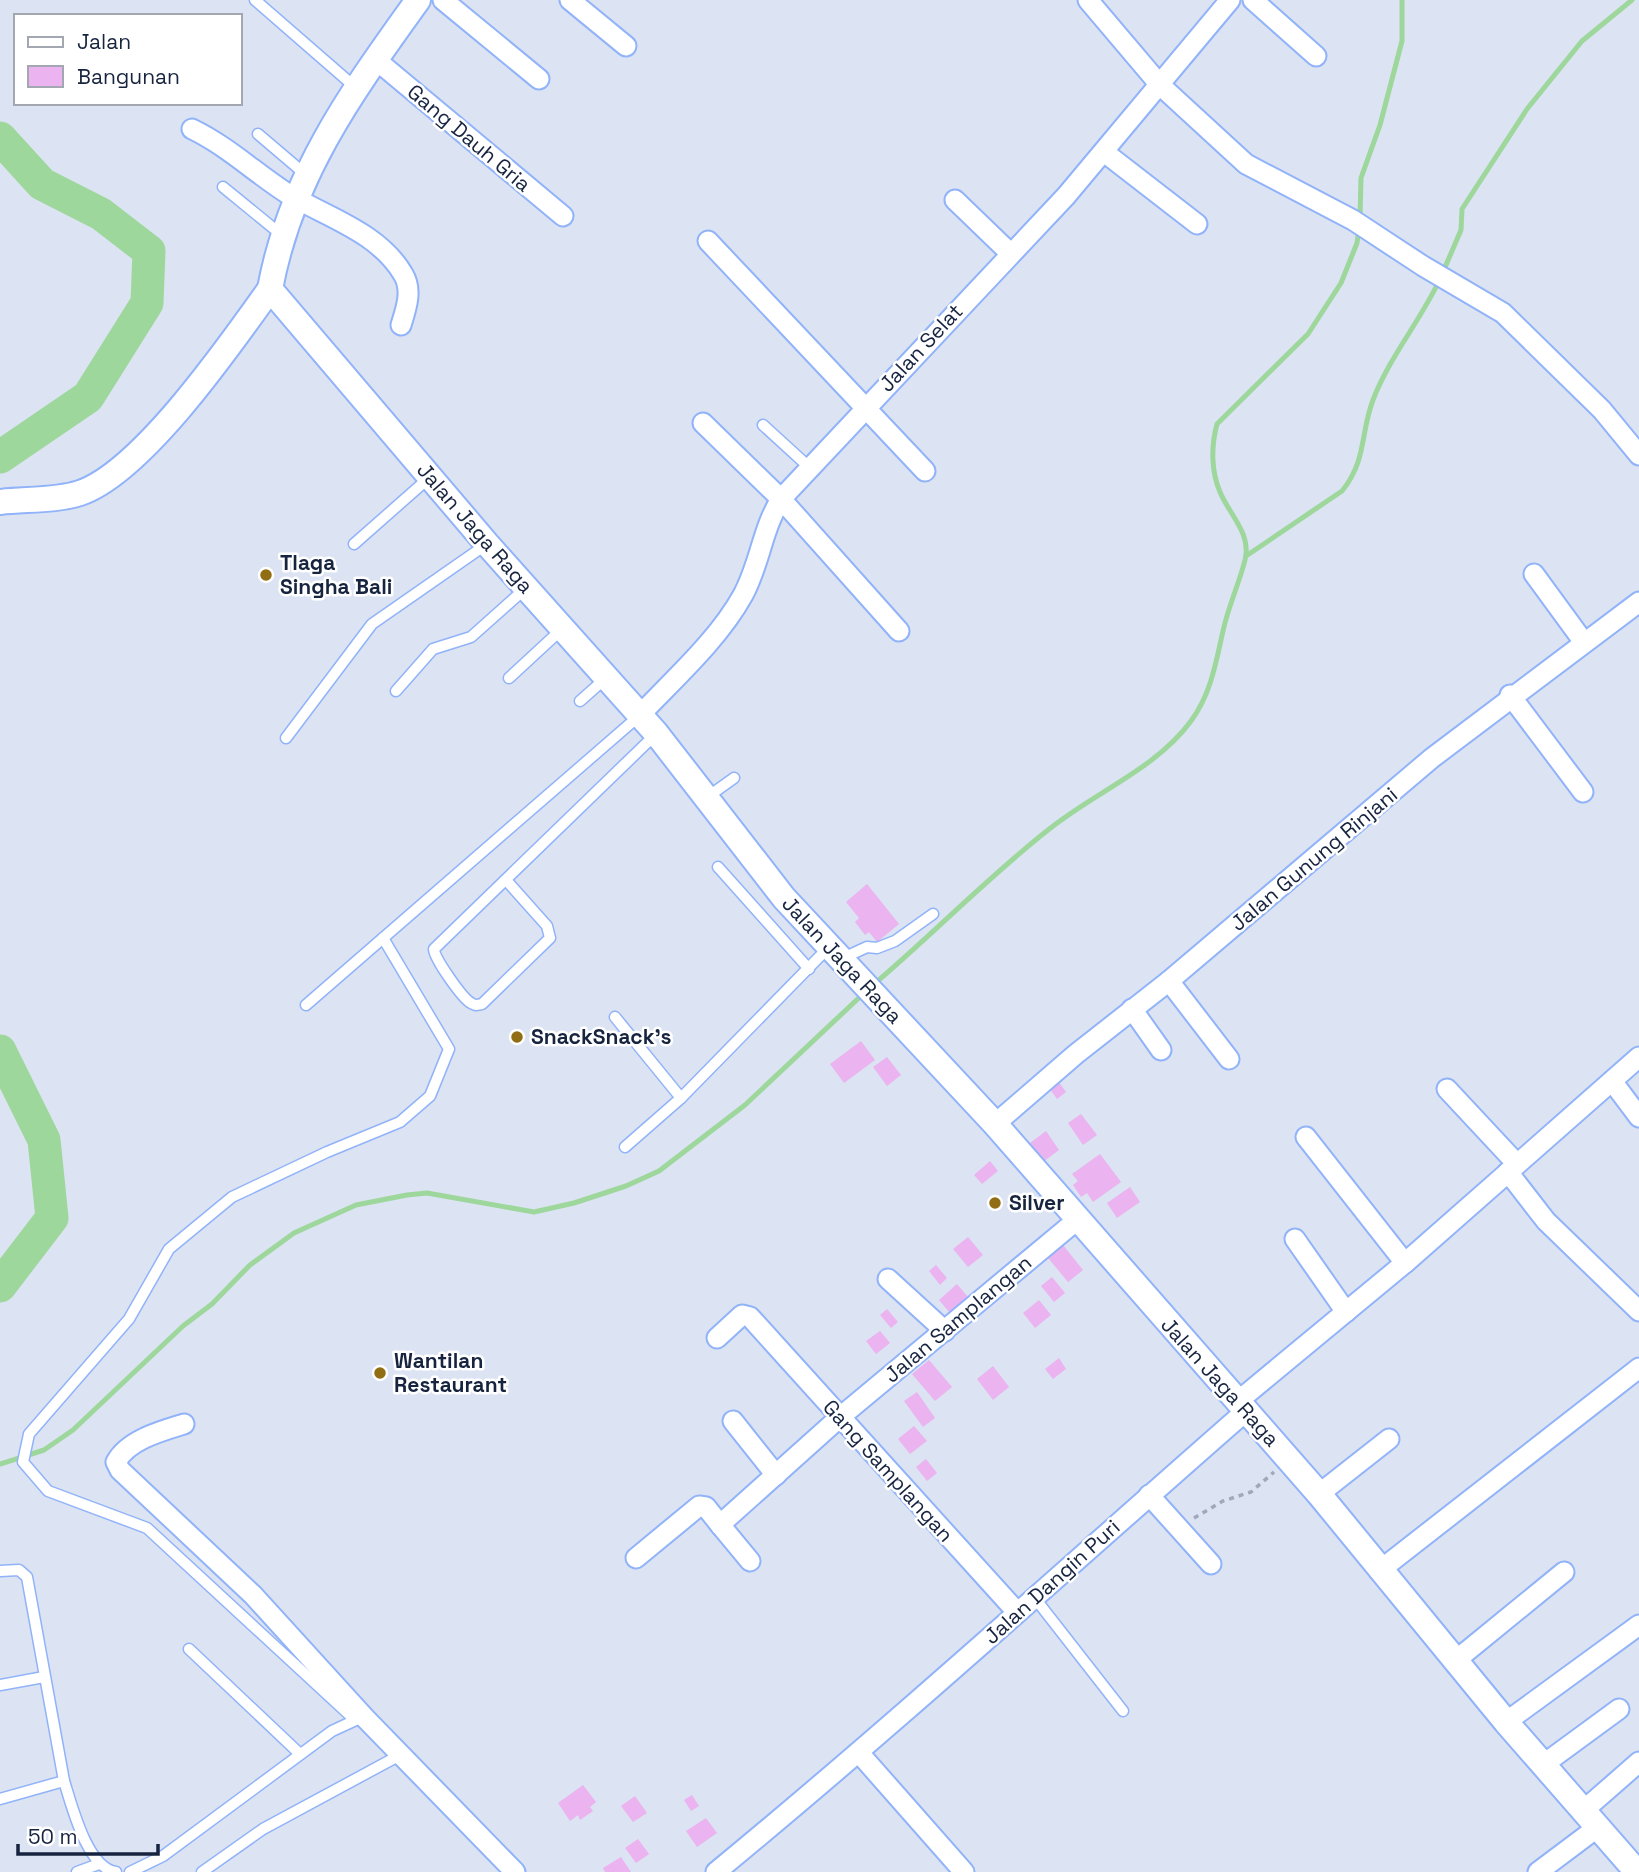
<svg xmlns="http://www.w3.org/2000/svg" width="1639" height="1872" viewBox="0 0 1639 1872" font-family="'Space Grotesk',sans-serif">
	<rect width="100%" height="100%" fill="#dce3f2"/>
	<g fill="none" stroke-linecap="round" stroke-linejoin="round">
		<g stroke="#9dd79c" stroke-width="5">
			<path d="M 1360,218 L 1361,178 L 1380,125 L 1402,41 L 1402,0"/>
			<path d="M 1443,272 L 1461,230 L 1462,209 L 1527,109 L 1582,41 L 1632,0"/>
			<path d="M 1246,556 L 1342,491 C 1367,460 1360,434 1373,400 C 1389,358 1420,321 1439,281"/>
			<path d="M 873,985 C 932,935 987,878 1048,830 C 1093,793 1156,769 1191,721 C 1211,694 1216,662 1223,631 C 1228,607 1239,584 1245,560 C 1252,534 1229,514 1220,492 C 1211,471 1211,446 1217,424 L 1308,334 L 1341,283 L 1357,243 L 1359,228"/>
			<path d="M 0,1464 L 44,1450 L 73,1430 L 183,1326 L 212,1304 L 250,1265 L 294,1233 L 356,1205 L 407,1195 L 427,1193 L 534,1212 L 574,1203 L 626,1186 L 659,1171 L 745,1105 L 863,994"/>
		</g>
		<g stroke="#9dd79c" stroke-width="33">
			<path d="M 0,138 L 42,184 L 101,214 L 149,251 L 147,303 L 88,397 L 0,457"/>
			<path d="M 0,1051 L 44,1140 L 52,1218 L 0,1286"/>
		</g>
	</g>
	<g fill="#ebb3ef">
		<path d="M 867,884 L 899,924 L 877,942 L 869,932 L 865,935 L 855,922 L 859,918 L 846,902 Z"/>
		<path d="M 861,1041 L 875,1060 L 844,1083 L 830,1064 Z"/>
		<path d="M 887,1057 L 901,1075 L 887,1086 L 873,1067 Z"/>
		<path d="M 1056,1078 L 1066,1092 L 1057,1099 L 1047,1085 Z"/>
		<path d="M 1081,1114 L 1097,1135 L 1083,1145 L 1068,1123 Z"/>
		<path d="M 1046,1131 L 1059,1150 L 1043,1162 L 1030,1143 Z"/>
		<path d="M 1100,1154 L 1121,1182 L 1093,1202 L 1087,1193 L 1081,1197 L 1073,1185 L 1078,1181 L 1072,1174 Z"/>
		<path d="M 990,1161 L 998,1171 L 982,1184 L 974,1175 Z"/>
		<path d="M 1130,1187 L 1140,1202 L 1117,1218 L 1107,1203 Z"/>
		<path d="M 968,1237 L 983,1255 L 968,1267 L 953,1249 Z"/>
		<path d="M 1059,1240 L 1083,1270 L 1068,1282 L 1044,1253 Z"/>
		<path d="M 936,1265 L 947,1278 L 940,1285 L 929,1271 Z"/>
		<path d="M 1052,1277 L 1065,1293 L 1054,1302 L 1041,1286 Z"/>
		<path d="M 957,1284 L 968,1297 L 950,1313 L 939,1300 Z"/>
		<path d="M 1039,1300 L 1051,1315 L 1035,1328 L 1023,1313 Z"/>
		<path d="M 887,1309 L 898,1322 L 891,1328 L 880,1315 Z"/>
		<path d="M 880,1331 L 890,1343 L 876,1354 L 866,1341 Z"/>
		<path d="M 1059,1358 L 1066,1369 L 1053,1379 L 1045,1369 Z"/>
		<path d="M 929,1360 L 952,1387 L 935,1401 L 912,1374 Z"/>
		<path d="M 993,1366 L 1009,1387 L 993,1400 L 977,1379 Z"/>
		<path d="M 917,1392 L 935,1418 L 923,1427 L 904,1401 Z"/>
		<path d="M 914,1426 L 927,1441 L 910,1454 L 898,1439 Z"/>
		<path d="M 926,1459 L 937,1473 L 927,1481 L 916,1467 Z"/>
		<path d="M 583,1785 L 596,1802 L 590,1807 L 593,1811 L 580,1820 L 578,1815 L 570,1821 L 558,1803 Z"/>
		<path d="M 692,1795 L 699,1806 L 691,1811 L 684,1800 Z"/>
		<path d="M 635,1796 L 647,1813 L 633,1822 L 621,1806 Z"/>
		<path d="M 706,1818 L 717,1833 L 697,1847 L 686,1831 Z"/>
		<path d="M 638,1839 L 649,1854 L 636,1863 L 625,1848 Z"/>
		<path d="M 621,1857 L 631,1872 L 605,1872 L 603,1868 Z"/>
	</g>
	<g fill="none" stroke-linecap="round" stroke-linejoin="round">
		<defs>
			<g id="service">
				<path d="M 255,0 L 355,87"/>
				<path d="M 258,134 L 305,174"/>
				<path d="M 223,187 L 283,236"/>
				<path d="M 763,425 L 809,467"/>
				<path d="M 354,544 L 430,477"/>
				<path d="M 509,678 L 562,629"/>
				<path d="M 396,691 L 433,649 L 471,637 L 526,588"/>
				<path d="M 580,701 L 606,678"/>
				<path d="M 286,738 L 372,624 L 487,544"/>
				<path d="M 706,798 L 734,778"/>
				<path d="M 718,867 L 809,969"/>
				<path d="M 507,881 L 547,926 L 550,938 L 482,1004 C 477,1005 476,1006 471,1003 C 462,998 434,958 434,949 L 656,734"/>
				<path d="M 841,959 L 867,947 L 877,948 L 895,941 L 933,914"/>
				<path d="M 306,1005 L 639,716"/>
				<path d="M 615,1017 L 681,1098"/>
				<path d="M 625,1147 L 681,1098 L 828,948"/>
				<path d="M 0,1571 L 19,1570 L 27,1577 L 64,1781 C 72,1806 87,1868 116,1872"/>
				<path d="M 1034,1597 L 1123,1711"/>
				<path d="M 189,1649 L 300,1754"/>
				<path d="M 0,1685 L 44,1677"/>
				<path d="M 354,1719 L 147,1528 L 48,1491 L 23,1462 L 29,1434 L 129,1319 L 169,1249 L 232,1197 L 327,1152 L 400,1122 L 430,1096 L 449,1049 L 383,938"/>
				<path d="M 0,1799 L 64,1781"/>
				<path d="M 77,1872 L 99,1864"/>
				<path d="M 130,1872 L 163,1856 L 332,1731 L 358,1719"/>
				<path d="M 202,1872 L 263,1829 L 402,1754"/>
			</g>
			<g id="minor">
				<path d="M 443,0 L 539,79"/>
				<path d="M 570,0 L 626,46"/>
				<path d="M 1088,0 L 1160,85 L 1246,164 L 1353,220 L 1423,266 L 1503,313 L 1602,410 L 1639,455"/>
				<path d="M 1253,0 L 1316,56"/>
				<path d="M 375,59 L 563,216"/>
				<path d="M 192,129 C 227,146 253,171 285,192 C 323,216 378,231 403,274 C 413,290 406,309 401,325"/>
				<path d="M 1104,152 L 1197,224"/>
				<path d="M 955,200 L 1010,253"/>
				<path d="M 708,241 L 925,471"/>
				<path d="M 703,423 L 781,499 L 899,631"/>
				<path d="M 1534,574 L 1583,641"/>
				<path d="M 1510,695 L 1583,792"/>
				<path d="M 640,715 C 675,678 718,640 743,595 C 760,564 762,529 781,499 L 1066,196 L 1230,0"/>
				<path d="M 1169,981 L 1229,1059"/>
				<path d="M 1132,1009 L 1161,1050"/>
				<path d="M 1612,1081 L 1639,1117"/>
				<path d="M 1447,1089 L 1517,1164"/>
				<path d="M 995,1124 L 1076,1054 L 1169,981 L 1432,758 L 1639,602"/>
				<path d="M 1306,1137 L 1405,1263"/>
				<path d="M 1508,1172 L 1546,1221 L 1639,1311"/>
				<path d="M 1295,1239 L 1346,1312"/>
				<path d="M 888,1279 L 945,1331"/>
				<path d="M 717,1338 L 742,1315 L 750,1317 L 1016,1611"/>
				<path d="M 1237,1402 L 1405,1263 L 1639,1057"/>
				<path d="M 733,1421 L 776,1475"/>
				<path d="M 184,1424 C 161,1431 128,1440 116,1462 L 120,1470 L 253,1595 L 365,1718 L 515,1872"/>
				<path d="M 1319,1494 L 1389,1439"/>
				<path d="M 1149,1495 L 1211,1564"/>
				<path d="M 636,1558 L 699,1506 L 706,1507 L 721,1526"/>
				<path d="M 750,1561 L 721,1526 L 724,1521 L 839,1418 L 1077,1220"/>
				<path d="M 1379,1571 L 1639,1368"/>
				<path d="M 1455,1661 L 1564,1572"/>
				<path d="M 1506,1722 L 1639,1625"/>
				<path d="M 860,1754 L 964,1872"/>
				<path d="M 1544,1764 L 1619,1709"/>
				<path d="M 1584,1810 L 1639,1762"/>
				<path d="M 716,1872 C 897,1723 1070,1565 1246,1411"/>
				<path d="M 1538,1872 L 1598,1827"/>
			</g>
			<g id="tertiary">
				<path d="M 418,0 C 352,92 291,175 270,289 L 487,544 L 656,733 L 784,898 L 995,1124 L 1319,1494 L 1506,1722 L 1637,1872"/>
				<path d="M 0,502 C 25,499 56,501 80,493 C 142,472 230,345 270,289"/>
			</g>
		</defs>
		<use href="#service" stroke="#91b3f9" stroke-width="13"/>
		<use href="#minor" stroke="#91b3f9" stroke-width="23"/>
		<use href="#tertiary" stroke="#91b3f9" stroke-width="28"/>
		<path stroke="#a0a8bb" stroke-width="3.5" stroke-dasharray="5 5" stroke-linecap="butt" d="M 1194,1518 L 1223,1501 L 1251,1492 L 1274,1472"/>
		<use href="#service" stroke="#fff" stroke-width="10"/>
		<use href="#minor" stroke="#fff" stroke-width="19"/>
		<use href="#tertiary" stroke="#fff" stroke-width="24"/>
	</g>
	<g fill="#916d13" stroke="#fff" stroke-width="2.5">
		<circle cx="266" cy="575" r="7"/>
		<circle cx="517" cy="1037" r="7"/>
		<circle cx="995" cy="1203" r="7"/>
		<circle cx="380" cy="1373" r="7"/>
	</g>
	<g text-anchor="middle" stroke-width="5" stroke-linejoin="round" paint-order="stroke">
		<g font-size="21" fill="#17243f" stroke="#fff">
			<text transform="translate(469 138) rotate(40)" y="7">Gang Dauh Gria</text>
			<text transform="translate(921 348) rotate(-47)" y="7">Jalan Selat</text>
			<text transform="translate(475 528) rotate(49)" y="7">Jalan Jaga Raga</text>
			<text transform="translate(1314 859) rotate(-40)" y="7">Jalan Gunung Rinjani</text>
			<text transform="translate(842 960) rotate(47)" y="7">Jalan Jaga Raga</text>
			<text transform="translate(958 1319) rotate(-40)" y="7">Jalan Samplangan</text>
			<text transform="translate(1220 1382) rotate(48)" y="7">Jalan Jaga Raga</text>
			<text transform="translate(888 1471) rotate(48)" y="7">Gang Samplangan</text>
			<text transform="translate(1052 1582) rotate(-42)" y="7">Jalan Dangin Puri</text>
		</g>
		<g font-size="21" font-weight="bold" fill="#17243f" stroke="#fff" text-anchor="start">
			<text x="280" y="570">Tlaga<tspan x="280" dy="24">Singha Bali</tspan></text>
			<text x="531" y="1044">SnackSnack's</text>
			<text x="1009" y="1210">Silver</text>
			<text x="394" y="1368">Wantilan<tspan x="394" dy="24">Restaurant</tspan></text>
		</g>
	</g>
	<rect x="14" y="14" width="228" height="91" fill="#ffffff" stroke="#a2a7b2" stroke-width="2"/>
	<rect x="28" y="37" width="35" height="10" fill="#ffffff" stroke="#a2a7b2" stroke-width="2"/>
	<text x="77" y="49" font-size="21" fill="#17243f">Jalan</text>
	<rect x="28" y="66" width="35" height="21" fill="#ebb3ef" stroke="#a2a7b2" stroke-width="2"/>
	<text x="77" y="84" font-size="21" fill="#17243f">Bangunan</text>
	<path d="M18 1844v10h140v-10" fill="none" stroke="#17243f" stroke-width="3.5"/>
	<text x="28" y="1844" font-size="21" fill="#17243f" stroke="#ffffff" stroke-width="5" paint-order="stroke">50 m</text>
</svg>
